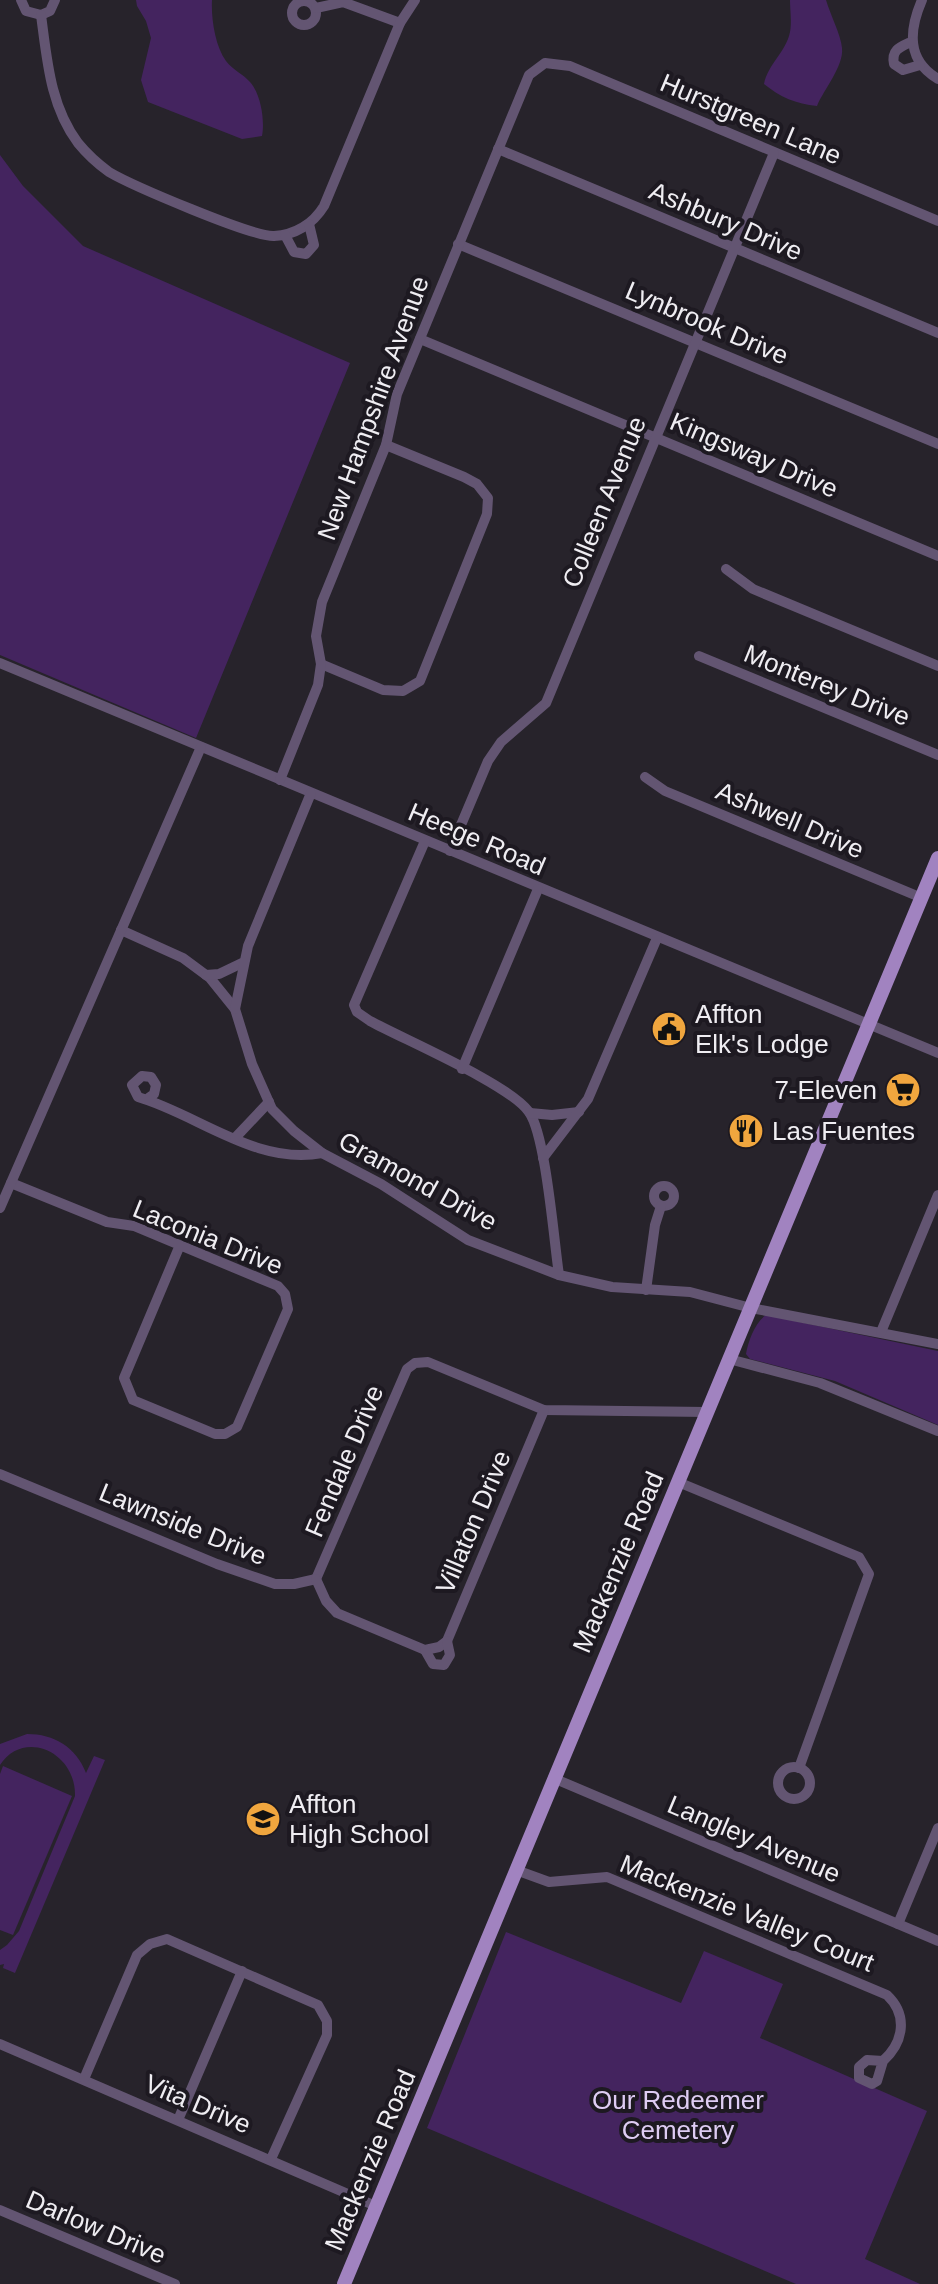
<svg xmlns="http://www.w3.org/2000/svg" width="938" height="2284" viewBox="0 0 938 2284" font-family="Helvetica,sans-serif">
	<rect width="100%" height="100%" fill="#27232b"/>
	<g fill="#44245f">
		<path d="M 136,0 L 212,0 C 211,18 215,46 226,61 C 233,70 243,74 250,82 C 261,94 265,121 262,136 L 242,139 L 148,102 L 141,80 L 151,38 L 146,21 L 137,6 Z"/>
		<path d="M 790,0 L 826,0 C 830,14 841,35 842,48 C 844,66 824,89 817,106 C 796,104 780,97 764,84 C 768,64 786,52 790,32 C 792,23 790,10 790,0 Z"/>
		<path d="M 0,155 L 23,186 L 83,246 L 350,363 L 196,738 L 0,655 Z"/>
		<path d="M 766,1315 L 938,1351 L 938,1425 L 835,1381 L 750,1359 L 746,1354 C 748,1342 755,1322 766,1315 Z"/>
		<path d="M 27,1734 C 54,1734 76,1747 86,1773 L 94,1756 L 105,1760 L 15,1973 L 3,1968 L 4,1964 L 0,1965 L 0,1950 L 7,1945 L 19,1931 L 75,1796 C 76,1751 23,1729 0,1765 L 0,1744 Z"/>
		<path d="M 3,1766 L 72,1796 L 13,1935 L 0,1930 L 0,1774 Z"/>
		<path d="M 506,1932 L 681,2003 L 704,1951 L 783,1984 L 760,2038 L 927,2111 L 865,2259 L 920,2284 L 796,2284 L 427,2128 Z"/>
	</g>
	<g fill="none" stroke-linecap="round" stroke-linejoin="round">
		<g stroke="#635572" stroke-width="10">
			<path d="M 21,0 L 26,11 L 41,15 L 50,11 L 55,0"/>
			<path d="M 922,0 C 909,30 906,60 938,79"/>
			<circle cx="304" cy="13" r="12"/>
			<path d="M 316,8 L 343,2 L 400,23"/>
			<path d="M 41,15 C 47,59 50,106 78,143 C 87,154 98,164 109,172 C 131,185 252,237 274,236 C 295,235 313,224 324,206 L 400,23 L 415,0"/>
			<path d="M 911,42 C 900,47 891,50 894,64 L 903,70 L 920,65"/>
			<path d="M 498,149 L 938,333"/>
			<path d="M 285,235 L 294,252 L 306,254 L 314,245 L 309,224"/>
			<path d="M 458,244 L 938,444"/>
			<path d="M 420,339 L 938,556"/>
			<path d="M 726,569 L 753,589 L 938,666"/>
			<path d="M 699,656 L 938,755"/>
			<path d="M 0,663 L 938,1053"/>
			<path d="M 321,664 L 383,690 L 403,691 L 420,681 L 487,514 L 488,498 L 477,484 L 464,477 L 386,445"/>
			<path d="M 645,777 L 665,791 L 922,898"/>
			<path d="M 280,780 L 318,685 L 321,664 L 316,636 L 322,602 L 386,445 L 397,394 L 529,75 L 545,63 L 570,66 L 938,221"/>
			<path d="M 425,841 L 354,1005 L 357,1012 L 370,1021 C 405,1040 509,1084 529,1112 C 546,1136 554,1242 559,1275"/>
			<path d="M 450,851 L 488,761 L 501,742 L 546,703 L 774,153"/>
			<path d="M 121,930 L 183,958 L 210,978 L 235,1009 L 252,1064 L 272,1109 L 294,1131 L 322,1153 L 381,1184 L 468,1240 L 559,1275 L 612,1287 L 690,1292 L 751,1308 L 938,1344"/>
			<path d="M 206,975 L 219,974 L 242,963"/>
			<path d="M 235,1009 L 248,946 L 311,793"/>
			<path d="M 462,1069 L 538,889"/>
			<path d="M 147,1099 L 154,1094 L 156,1085 L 151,1077 L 142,1076 L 132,1085 L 138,1097 C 197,1114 257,1166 322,1153"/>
			<path d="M 530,1113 L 552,1115 L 579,1112"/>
			<path d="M 235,1138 L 269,1102"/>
			<path d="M 543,1158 L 588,1099 L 657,938"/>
			<path d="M 11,1183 L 107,1222 L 134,1226 L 278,1286 L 285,1294 L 288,1309 L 237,1427 L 225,1434 L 215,1434 L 133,1400 L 124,1378 L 180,1245"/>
			<circle cx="664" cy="1196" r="10"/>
			<path d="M 0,1208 L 201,747"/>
			<path d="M 646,1290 L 655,1225 L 661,1206"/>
			<path d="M 881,1332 L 938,1195"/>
			<path d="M 729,1359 L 820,1383 L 938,1431"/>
			<path d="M 0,1474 L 217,1564 L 275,1584 L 294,1584 L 316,1579"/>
			<path d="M 678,1482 L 859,1557 L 869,1574 L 799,1768"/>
			<path d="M 316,1579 L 407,1369 L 415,1363 L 428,1362 L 544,1410 L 707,1412"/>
			<path d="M 316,1579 L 326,1601 L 337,1613 L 425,1650 L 439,1647 L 447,1641 L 544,1410"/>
			<path d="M 425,1650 L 433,1664 L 444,1665 L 450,1655 L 447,1641"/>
			<circle cx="794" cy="1783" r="16"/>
			<path d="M 553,1778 L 938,1941"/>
			<path d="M 516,1870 L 549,1882 L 607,1877 L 887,1995 C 908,2015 904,2042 883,2061 L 867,2060 L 859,2067 L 859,2078 L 872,2084 L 877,2081 L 883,2061"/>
			<path d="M 898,1924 L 938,1828"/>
			<path d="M 0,2044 L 378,2207"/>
			<path d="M 84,2079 L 137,1955 L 150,1944 L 167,1939 L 318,2005 L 327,2021 L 327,2035 L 271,2159"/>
			<path d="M 178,2120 L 242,1971"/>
			<path d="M 0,2210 L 175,2284"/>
		</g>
		<path stroke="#a183c0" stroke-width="14" d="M 344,2284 L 938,858"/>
	</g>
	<defs>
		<symbol id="civic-disc" viewBox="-11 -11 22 22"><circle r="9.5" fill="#f0a63e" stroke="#1d1921"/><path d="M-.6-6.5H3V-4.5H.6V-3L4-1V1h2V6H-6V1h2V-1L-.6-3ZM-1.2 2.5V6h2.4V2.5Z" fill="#111"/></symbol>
		<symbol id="supermarket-disc" viewBox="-11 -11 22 22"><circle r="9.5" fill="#f0a63e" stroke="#1d1921"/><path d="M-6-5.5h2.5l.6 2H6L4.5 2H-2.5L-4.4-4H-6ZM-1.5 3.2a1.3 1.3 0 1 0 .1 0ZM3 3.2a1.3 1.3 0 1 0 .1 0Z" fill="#111"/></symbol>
		<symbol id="restaurant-disc" viewBox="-11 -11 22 22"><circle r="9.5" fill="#f0a63e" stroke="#1d1921"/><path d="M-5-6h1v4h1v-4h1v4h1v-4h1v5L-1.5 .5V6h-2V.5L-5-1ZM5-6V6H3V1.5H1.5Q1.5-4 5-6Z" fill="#111"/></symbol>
		<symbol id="school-disc" viewBox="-11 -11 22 22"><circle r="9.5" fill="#f0a63e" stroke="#1d1921"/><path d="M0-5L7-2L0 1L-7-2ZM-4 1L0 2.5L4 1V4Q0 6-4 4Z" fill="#111"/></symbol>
	</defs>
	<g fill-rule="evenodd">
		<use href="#civic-disc" x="649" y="1009" width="40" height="40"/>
		<use href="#supermarket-disc" x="883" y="1070" width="40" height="40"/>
		<use href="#restaurant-disc" x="726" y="1111" width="40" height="40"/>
		<use href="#school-disc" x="243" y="1799" width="40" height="40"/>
	</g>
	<g text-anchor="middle" stroke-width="8" stroke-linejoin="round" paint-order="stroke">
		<g font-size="26" fill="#efedf2" stroke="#1d1921">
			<text transform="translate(751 119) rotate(23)" y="9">Hurstgreen Lane</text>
			<text transform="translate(726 221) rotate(23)" y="9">Ashbury Drive</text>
			<text transform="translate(707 323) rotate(23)" y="9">Lynbrook Drive</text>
			<text transform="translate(373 408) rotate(-70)" y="9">New Hampshire Avenue</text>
			<text transform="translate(754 455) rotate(23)" y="9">Kingsway Drive</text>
			<text transform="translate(604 502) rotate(-68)" y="9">Colleen Avenue</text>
			<text transform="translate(827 685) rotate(22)" y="9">Monterey Drive</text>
			<text transform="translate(790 820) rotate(23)" y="9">Ashwell Drive</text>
			<text transform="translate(477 839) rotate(23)" y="9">Heege Road</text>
			<text transform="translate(418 1181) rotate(29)" y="9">Gramond Drive</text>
			<text transform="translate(208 1237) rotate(22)" y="9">Laconia Drive</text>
			<text transform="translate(344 1461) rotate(-67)" y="9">Fendale Drive</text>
			<text transform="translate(473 1522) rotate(-67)" y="9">Villaton Drive</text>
			<text transform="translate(183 1524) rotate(22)" y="9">Lawnside Drive</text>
			<text transform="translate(618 1562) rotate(-67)" y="9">Mackenzie Road</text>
			<text transform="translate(754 1839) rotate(23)" y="9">Langley Avenue</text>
			<text transform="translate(747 1913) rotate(22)" y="9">Mackenzie Valley Court</text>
			<text transform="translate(198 2104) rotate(23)" y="9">Vita Drive</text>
			<text transform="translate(370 2160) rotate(-67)" y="9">Mackenzie Road</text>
			<text transform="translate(96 2227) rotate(23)" y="9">Darlow Drive</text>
		</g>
		<g font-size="26" fill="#efedf2" stroke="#1d1921" text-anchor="start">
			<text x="695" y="1023">Affton<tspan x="695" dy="30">Elk's Lodge</tspan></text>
			<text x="877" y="1099" text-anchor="end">7-Eleven</text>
			<text x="772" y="1140">Las Fuentes</text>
			<text x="289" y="1813">Affton<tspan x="289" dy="30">High School</tspan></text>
		</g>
		<g font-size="26" fill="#deccf3" stroke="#1d1921">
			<text x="678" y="2109">Our Redeemer<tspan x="678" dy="30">Cemetery</tspan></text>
		</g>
	</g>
</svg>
